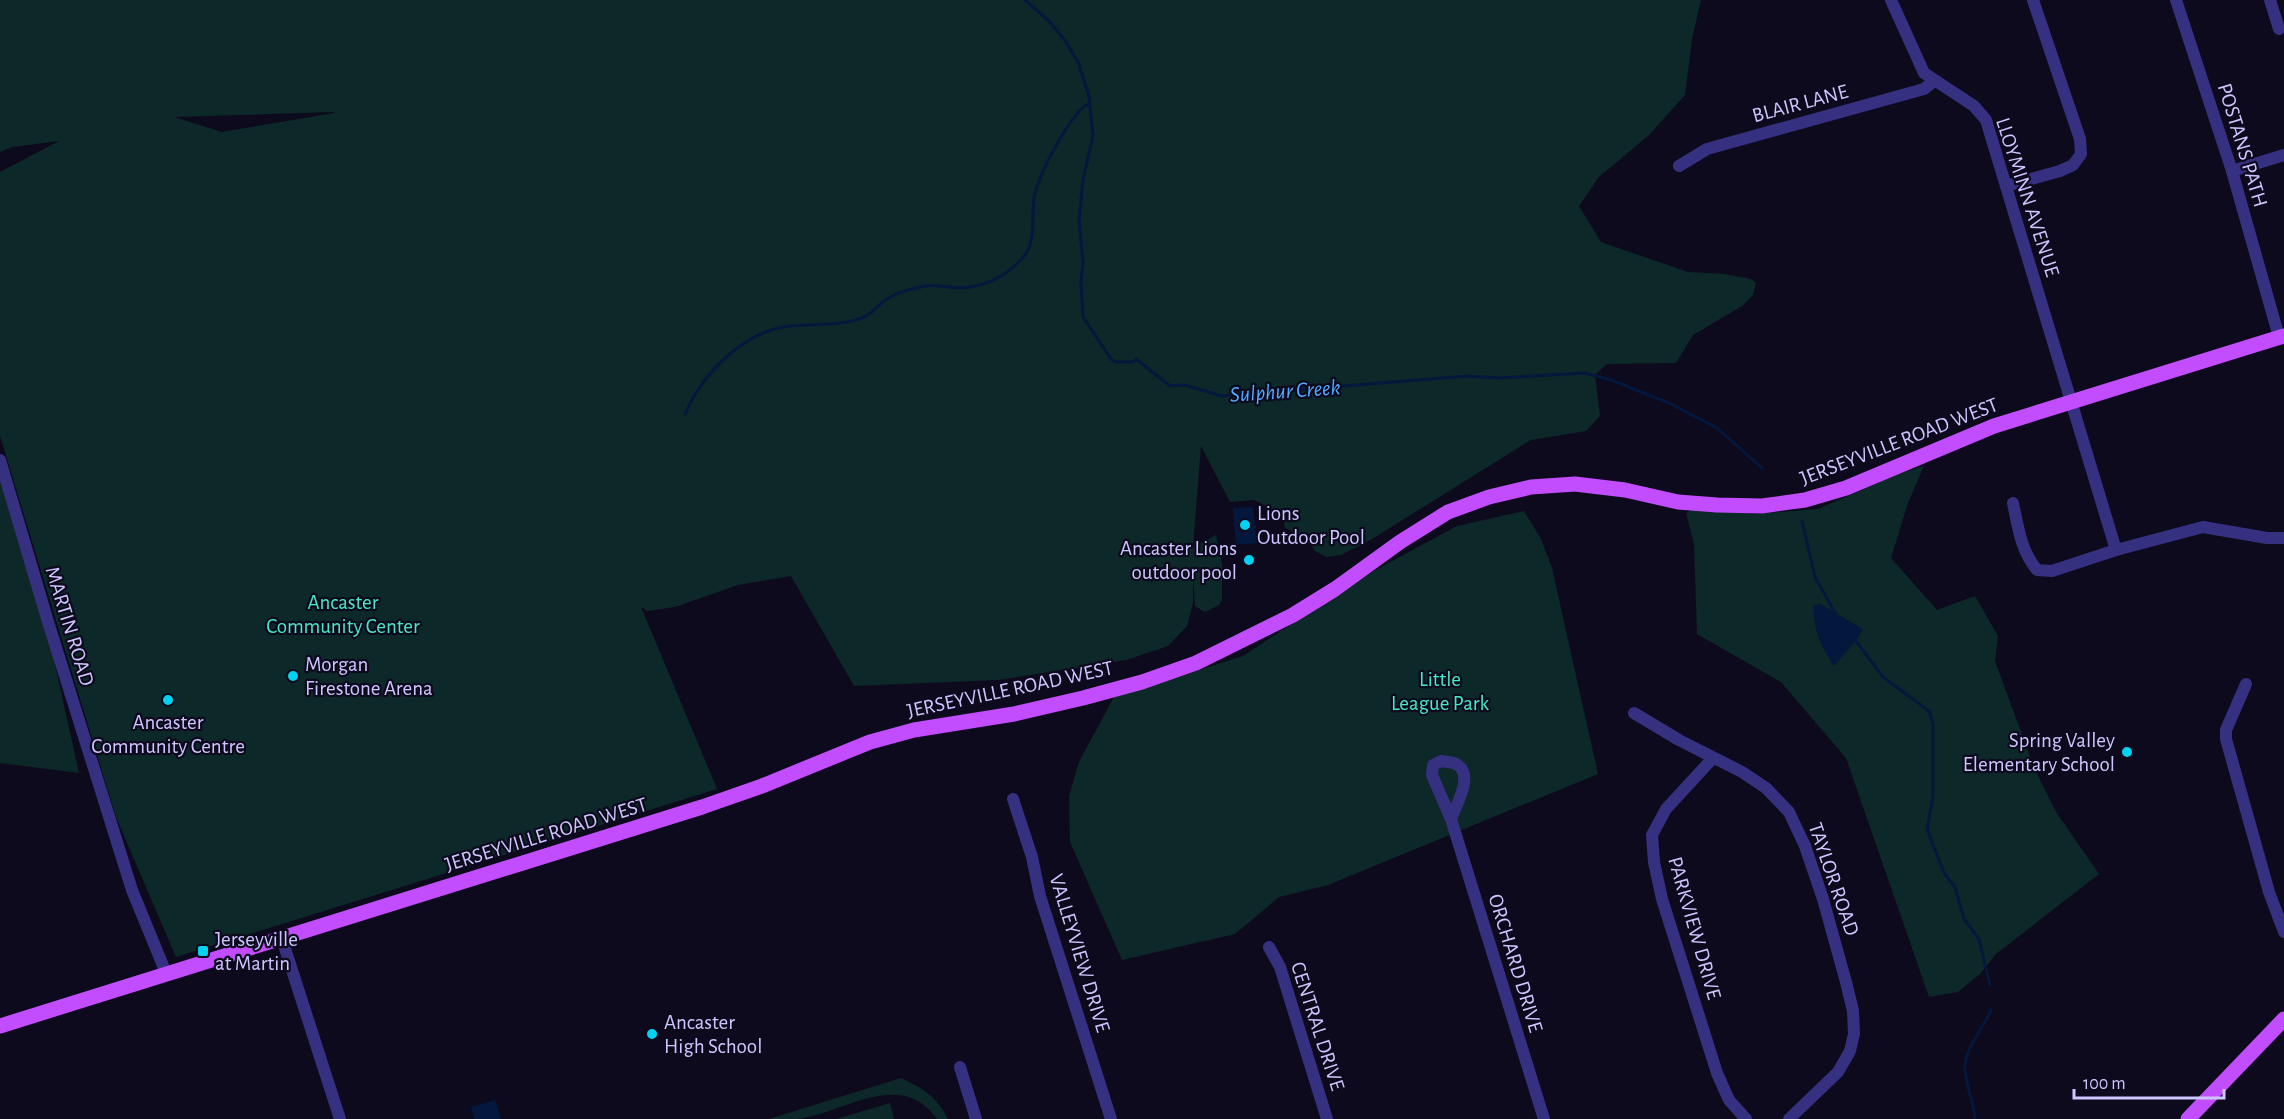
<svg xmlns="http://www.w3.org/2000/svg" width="2284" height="1119" viewBox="0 0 2284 1119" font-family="'Alegreya Sans',sans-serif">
	<rect width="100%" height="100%" fill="#0e0a1e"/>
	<g fill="#0c2828" fill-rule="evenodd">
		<path d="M 0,0 L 1701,0 L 1692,39 L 1685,95 L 1649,135 L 1599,177 L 1579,206 L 1601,242 L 1688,272 L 1725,274 L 1751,279 L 1756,283 L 1753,295 L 1742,306 L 1693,335 L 1676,363 L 1607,364 L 1595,375 L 1600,416 L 1586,431 L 1531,440 L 1372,539 L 1341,555 L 1327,557 L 1315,551 L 1304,536 L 1285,528 L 1282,514 L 1254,500 L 1230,502 L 1201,446 L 1193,547 L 1216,535 L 1222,564 L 1222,600 L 1219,605 L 1205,612 L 1195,606 L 1193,577 L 1193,603 L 1187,626 L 1168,646 L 1126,660 L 998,680 L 854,686 L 791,576 L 738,585 L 675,607 L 647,611 L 641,607 L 717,789 L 176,957 L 116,817 L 0,436 L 0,172 L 59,141 L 12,147 L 0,152 ZM 334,113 L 222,132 L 174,117 L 334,112 Z"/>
		<path d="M 1924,466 L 1908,503 L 1891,558 L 1937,610 L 1975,596 L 1998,636 L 1995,661 L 2035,770 L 2056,812 L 2099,874 L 1996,954 L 1980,974 L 1958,992 L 1929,997 L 1846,758 L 1781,682 L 1697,634 L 1694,544 L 1686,513 L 1693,509 L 1727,510 L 1755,514 L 1818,509 L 1896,475 Z"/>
		<path d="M 0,475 L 45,619 L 79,773 L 0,763 Z"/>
		<path d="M 1524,511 L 1541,539 L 1552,568 L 1598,774 L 1328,885 L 1279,897 L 1235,934 L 1122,960 L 1070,842 L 1069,796 L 1079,762 L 1114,697 L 1243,656 L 1370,573 L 1457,526 Z"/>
		<path d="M 901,1078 C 924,1089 936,1096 948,1119 L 937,1119 C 900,1067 843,1114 797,1119 C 788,1119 778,1119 769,1119 Z"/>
		<path d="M 890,1103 L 894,1119 L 836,1119 Z"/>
	</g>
	<g fill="#04173c">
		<path d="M 1253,507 L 1257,543 L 1236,545 L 1233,508 Z"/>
		<path d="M 1820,604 L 1863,629 L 1856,641 L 1834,666 C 1821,646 1812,629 1814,605 Z"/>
		<path d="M 495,1100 L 501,1119 L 474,1119 L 471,1107 Z"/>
	</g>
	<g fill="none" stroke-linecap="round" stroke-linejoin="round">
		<g stroke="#04173c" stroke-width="3">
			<path d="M 1025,0 L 1048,20 L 1064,39 L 1078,62 L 1089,96 L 1093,136 L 1083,180 L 1079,219 L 1083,263 L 1081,281 L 1083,317 L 1111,359 L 1116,362 L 1133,362 L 1136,359 L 1170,386 L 1184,385 L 1222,396 L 1467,376 L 1500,378 L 1585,373 L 1611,380 L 1671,404 L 1717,428 L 1762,468"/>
			<path d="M 685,414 C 703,373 743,332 789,326 C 813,324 839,326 862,318 C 872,314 878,305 887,299 C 899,291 912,289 925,286 C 936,284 946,287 957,288 C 972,288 988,284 1001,276 C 1012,269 1024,260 1029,248 C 1035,233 1032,213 1034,198 C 1038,176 1069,115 1088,104 L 1089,106"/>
			<path d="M 1802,521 L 1815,577 L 1837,616"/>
			<path d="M 1856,641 L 1883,677 L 1929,711 L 1933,724 L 1933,797 L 1927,829 L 1944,873 L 1955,887 L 1964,919 L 1979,939 L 1990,985"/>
			<path d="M 1975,1119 C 1974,1102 1965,1084 1965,1067 C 1965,1047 1984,1028 1991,1010"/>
		</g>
		<g stroke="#363081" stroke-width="12">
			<path d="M 1891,0 L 1924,73 L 1974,106 L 1986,120 L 2116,550"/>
			<path d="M 2176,0 L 2232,171 L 2279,337"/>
			<path d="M 2270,0 L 2279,29"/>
			<path d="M 1679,166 L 1707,149 L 1924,89 L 1934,81"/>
			<path d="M 2232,171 L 2284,155"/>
			<path d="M 2006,186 L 2060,171 L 2073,165 L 2081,154 L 2080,139 L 2033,0"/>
			<path d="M 0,460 L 49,625 L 132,890 L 166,973"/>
			<path d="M 2013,503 C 2018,527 2021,551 2037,570 L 2052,571 L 2116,550 L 2203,527 L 2267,538 L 2284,538"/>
			<path d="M 2246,684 L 2226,730 L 2226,739 L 2269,892 L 2284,932"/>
			<path d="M 1634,713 L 1679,740 L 1742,772 L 1766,788 L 1789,812 L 1805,846 L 1823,899 L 1846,982 L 1853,1011 L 1854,1034 L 1850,1051 L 1838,1072 L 1789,1119"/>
			<path d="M 1713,758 L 1666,809 L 1652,835 L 1654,862 L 1662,899 L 1717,1073 L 1729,1100 L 1746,1119"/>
			<path d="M 1013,799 L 1032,857 L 1040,896 L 1111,1119"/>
			<path d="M 1451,819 C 1456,805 1475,774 1456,764 C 1452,762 1446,762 1441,761 L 1433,765 L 1432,775 L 1451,819 L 1544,1119"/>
			<path d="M 282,939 L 340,1119"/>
			<path d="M 1269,947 L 1280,967 L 1327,1119"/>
			<path d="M 960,1067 L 976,1119"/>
		</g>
		<g stroke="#c24dff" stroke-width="15">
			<path d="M 0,1026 L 702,807 L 762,786 L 870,742 L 914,730 L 1014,714 L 1083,698 L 1142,682 L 1196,663 L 1293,615 L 1335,589 L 1400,542 L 1448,512 L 1489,497 L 1531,487 L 1575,484 L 1625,490 L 1678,502 L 1717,505 L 1762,506 L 1805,500 L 1846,488 L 1994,426 L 2284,336"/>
			<path d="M 2188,1119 L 2284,1019"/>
		</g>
	</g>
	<g fill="#00d2f1" stroke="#0e0a1e" stroke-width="2">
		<circle cx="1245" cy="525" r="6"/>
		<circle cx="1249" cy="560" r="6"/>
		<circle cx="293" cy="676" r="6"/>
		<circle cx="168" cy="700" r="6"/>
		<circle cx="2127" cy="752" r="6"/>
		<rect x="197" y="945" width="12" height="12" rx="3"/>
		<circle cx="652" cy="1034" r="6"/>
	</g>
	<g text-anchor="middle" stroke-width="4.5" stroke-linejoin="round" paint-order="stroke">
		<g font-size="21" fill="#cec6ff" stroke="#0e0a1e">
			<text transform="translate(1800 103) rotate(-15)" y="7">BLAIR LANE</text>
			<text transform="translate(2243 145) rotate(73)" y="7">POSTANS PATH</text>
			<text transform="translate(2028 197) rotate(72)" y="7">LLOYMINN AVENUE</text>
			<text transform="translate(1899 441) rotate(-21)" y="7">JERSEYVILLE ROAD WEST</text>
			<text transform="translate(70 626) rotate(73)" y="7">MARTIN ROAD</text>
			<text transform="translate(1010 689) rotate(-12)" y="7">JERSEYVILLE ROAD WEST</text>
			<text transform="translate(546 834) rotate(-17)" y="7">JERSEYVILLE ROAD WEST</text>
			<text transform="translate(1834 879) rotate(71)" y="7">TAYLOR ROAD</text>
			<text transform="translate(1695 928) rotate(74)" y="7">PARKVIEW DRIVE</text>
			<text transform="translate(1080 953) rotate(73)" y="7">VALLEYVIEW DRIVE</text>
			<text transform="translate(1516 963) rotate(73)" y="7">ORCHARD DRIVE</text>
			<text transform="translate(1318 1026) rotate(72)" y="7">CENTRAL DRIVE</text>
		</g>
		<g font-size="21" fill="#cec6ff" stroke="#0e0a1e" text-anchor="start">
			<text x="1257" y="520">Lions<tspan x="1257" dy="24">Outdoor Pool</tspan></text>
			<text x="1237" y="555" text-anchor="end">Ancaster Lions<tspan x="1237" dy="24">outdoor pool</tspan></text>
			<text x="305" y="671">Morgan<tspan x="305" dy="24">Firestone Arena</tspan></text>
			<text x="168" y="729" text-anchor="middle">Ancaster<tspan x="168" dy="24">Community Centre</tspan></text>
			<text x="2115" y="747" text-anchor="end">Spring Valley<tspan x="2115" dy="24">Elementary School</tspan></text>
			<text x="215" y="946">Jerseyville<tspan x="215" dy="24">at Martin</tspan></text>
			<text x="664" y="1029">Ancaster<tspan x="664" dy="24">High School</tspan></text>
		</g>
		<g font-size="21" fill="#48e9c6" stroke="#0e0a1e">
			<text x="343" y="609">Ancaster<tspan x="343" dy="24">Community Center</tspan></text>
			<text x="1440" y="686">Little<tspan x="1440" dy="24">League Park</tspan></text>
		</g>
		<g font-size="22" font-style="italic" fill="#54abff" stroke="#0e0a1e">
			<text transform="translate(1285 390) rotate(-4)" y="8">Sulphur Creek</text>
		</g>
	</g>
	<path d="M2074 1089v9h150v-9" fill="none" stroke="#cec6ff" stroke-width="3"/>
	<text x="2083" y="1089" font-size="18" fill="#cec6ff" stroke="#0e0a1e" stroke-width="4.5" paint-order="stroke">100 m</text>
</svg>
